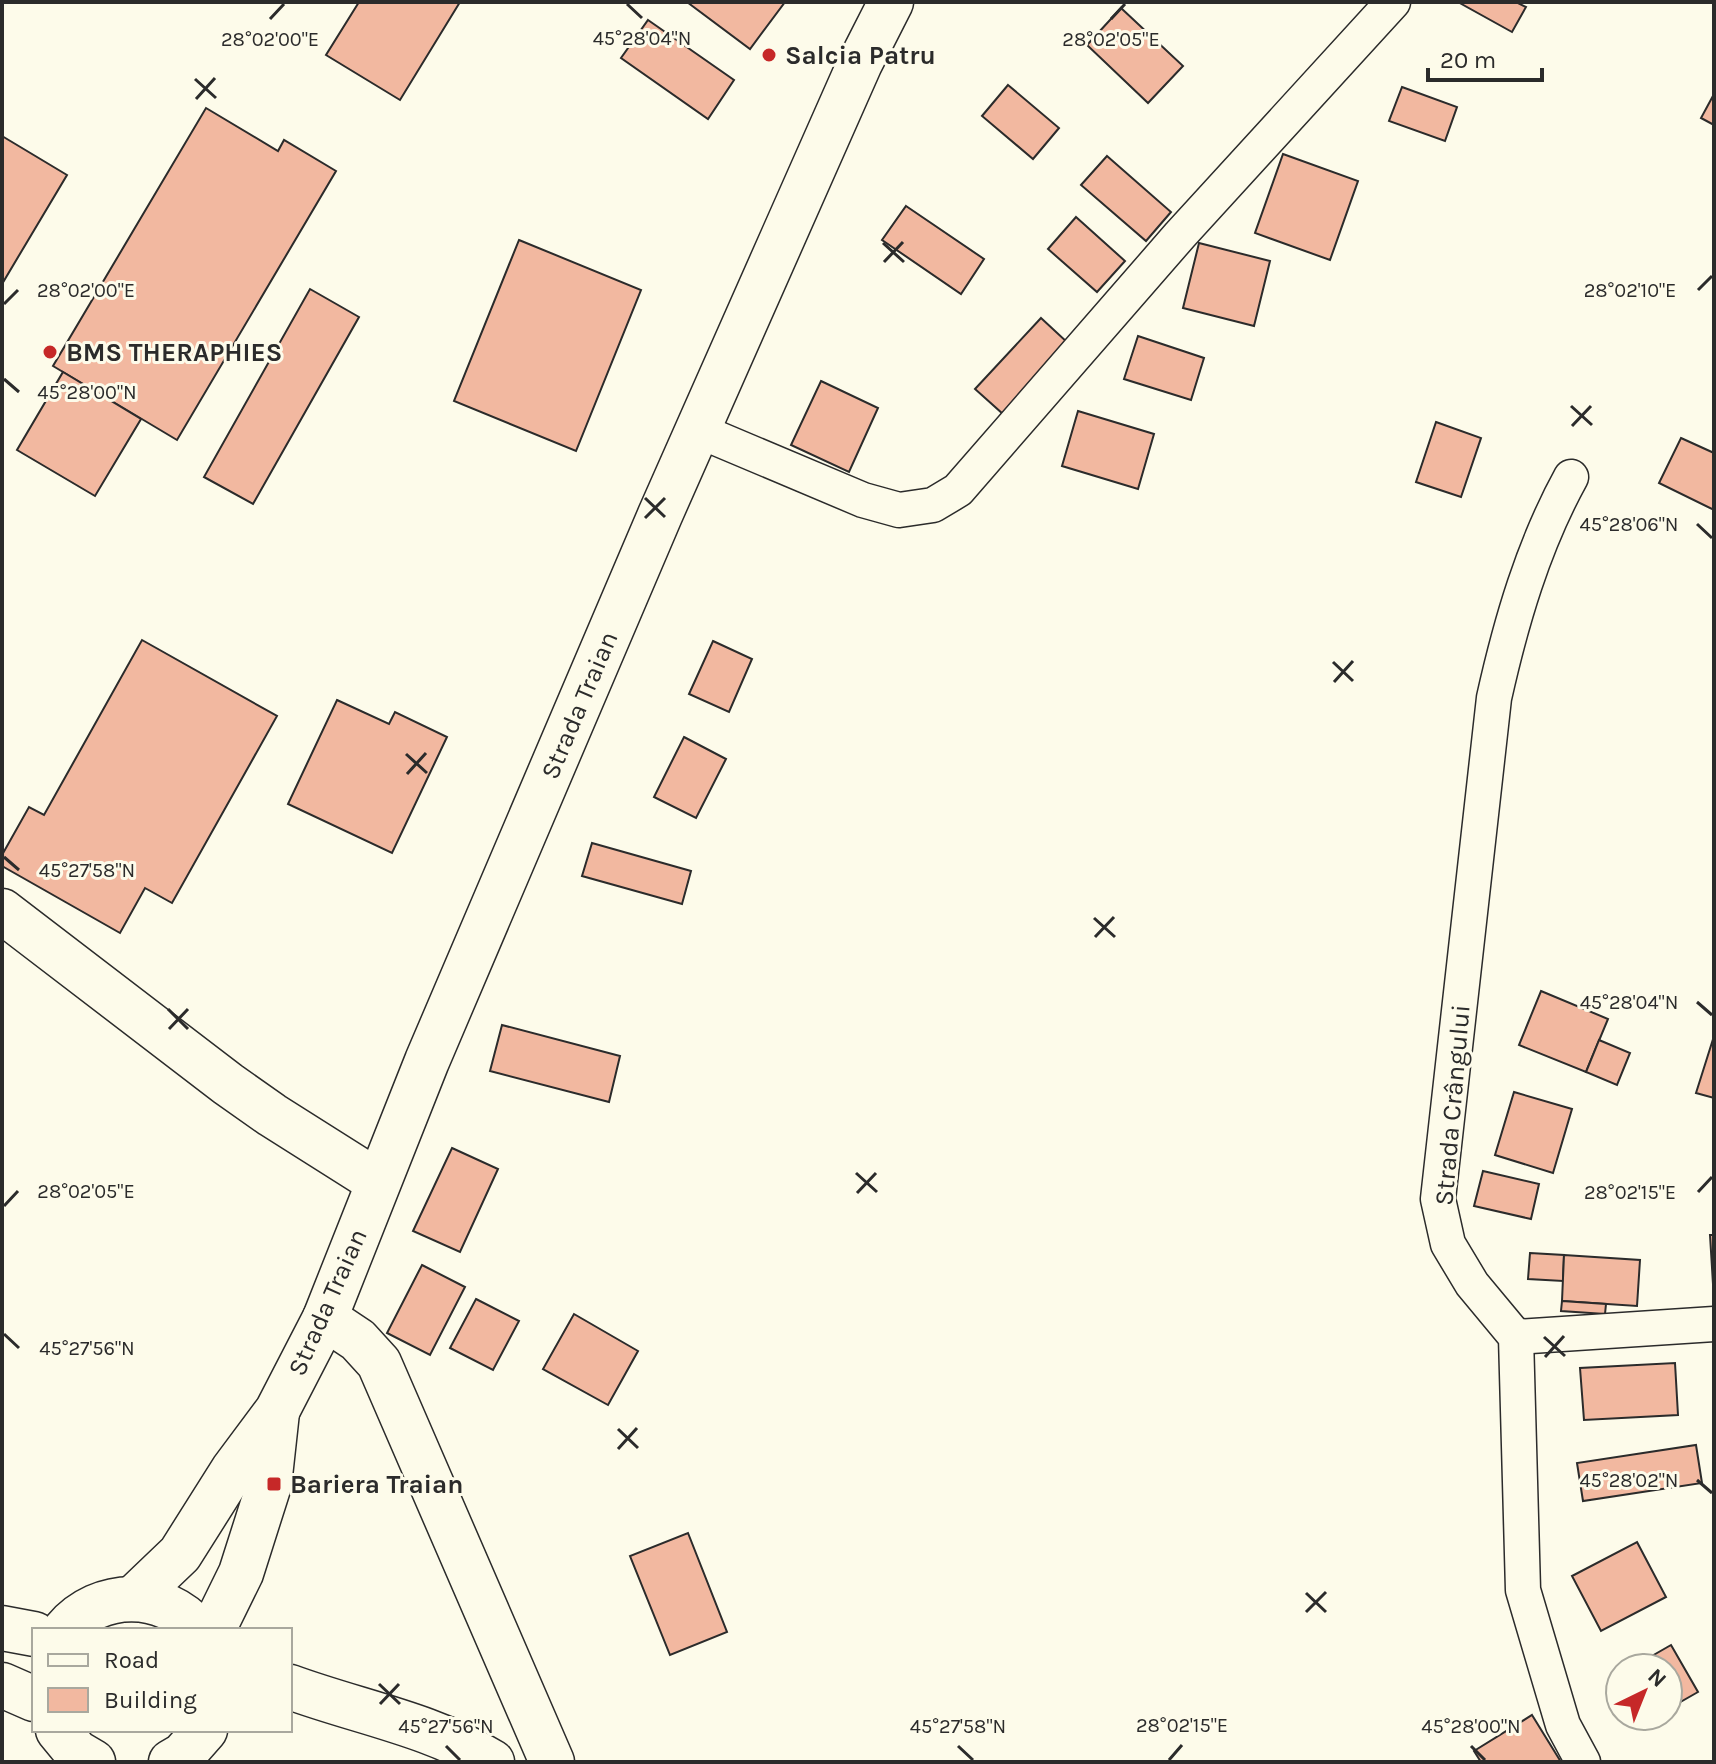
<svg xmlns="http://www.w3.org/2000/svg" width="1716" height="1764" viewBox="0 0 1716 1764" font-family="Karla,sans-serif">
	<rect width="100%" height="100%" fill="#fdfbea"/>
	<g fill="#f2b8a0" stroke="#2b2b2b" stroke-width="2">
		<path d="M 359,2 L 460,2 L 400,100 L 326,55 Z"/>
		<path d="M 687,2 L 785,2 L 750,49 Z"/>
		<path d="M 1458,2 L 1516,2 L 1526,7 L 1512,32 Z"/>
		<path d="M 1121,8 L 1183,66 L 1148,103 L 1087,45 Z"/>
		<path d="M 648,20 L 734,80 L 708,119 L 621,58 Z"/>
		<path d="M 1008,85 L 1059,128 L 1033,159 L 982,116 Z"/>
		<path d="M 1402,87 L 1457,107 L 1445,141 L 1389,121 Z"/>
		<path d="M 1714,94 L 1714,125 L 1701,118 Z"/>
		<path d="M 206,108 L 278,151 L 284,140 L 336,171 L 177,440 L 53,366 Z"/>
		<path d="M 2,136 L 67,175 L 2,284 Z"/>
		<path d="M 1283,154 L 1358,181 L 1330,260 L 1255,233 Z"/>
		<path d="M 1107,156 L 1171,212 L 1146,241 L 1081,185 Z"/>
		<path d="M 906,206 L 984,259 L 961,294 L 882,240 Z"/>
		<path d="M 1076,217 L 1125,261 L 1097,292 L 1048,249 Z"/>
		<path d="M 519,240 L 641,290 L 576,451 L 454,401 Z"/>
		<path d="M 1199,243 L 1270,261 L 1254,326 L 1183,308 Z"/>
		<path d="M 310,289 L 359,317 L 253,504 L 204,477 Z"/>
		<path d="M 1041,318 L 1068,343 L 1003,414 L 975,389 Z"/>
		<path d="M 1138,336 L 1204,358 L 1191,400 L 1124,379 Z"/>
		<path d="M 63,372 L 141,419 L 95,496 L 17,450 Z"/>
		<path d="M 821,381 L 878,408 L 849,472 L 791,445 Z"/>
		<path d="M 1078,411 L 1154,434 L 1138,489 L 1062,466 Z"/>
		<path d="M 1436,422 L 1481,438 L 1461,497 L 1416,482 Z"/>
		<path d="M 1681,438 L 1714,453 L 1714,510 L 1659,483 Z"/>
		<path d="M 142,640 L 277,716 L 172,903 L 145,888 L 120,933 L 2,866 L 2,855 L 29,807 L 44,815 Z"/>
		<path d="M 713,641 L 752,659 L 729,712 L 689,694 Z"/>
		<path d="M 337,700 L 389,724 L 395,712 L 447,737 L 392,853 L 288,804 Z"/>
		<path d="M 684,737 L 726,759 L 696,818 L 654,797 Z"/>
		<path d="M 592,843 L 691,871 L 682,904 L 582,876 Z"/>
		<path d="M 1541,991 L 1608,1019 L 1586,1072 L 1519,1045 Z"/>
		<path d="M 502,1025 L 620,1056 L 609,1102 L 490,1071 Z"/>
		<path d="M 1714,1036 L 1714,1098 L 1696,1093 Z"/>
		<path d="M 1599,1040 L 1630,1053 L 1617,1085 L 1586,1072 Z"/>
		<path d="M 1514,1092 L 1572,1109 L 1553,1173 L 1495,1155 Z"/>
		<path d="M 452,1148 L 498,1169 L 460,1252 L 413,1231 Z"/>
		<path d="M 1483,1171 L 1539,1184 L 1531,1219 L 1474,1206 Z"/>
		<path d="M 1710,1235 L 1714,1235 L 1714,1284 L 1713,1284 Z"/>
		<path d="M 1530,1253 L 1564,1255 L 1563,1281 L 1528,1279 Z"/>
		<path d="M 1564,1255 L 1640,1260 L 1637,1306 L 1562,1301 Z"/>
		<path d="M 422,1265 L 465,1287 L 430,1355 L 387,1333 Z"/>
		<path d="M 476,1299 L 519,1321 L 493,1370 L 450,1348 Z"/>
		<path d="M 1562,1301 L 1606,1304 L 1605,1314 L 1561,1311 Z"/>
		<path d="M 574,1314 L 638,1351 L 608,1405 L 543,1369 Z"/>
		<path d="M 1675,1363 L 1678,1415 L 1584,1420 L 1580,1368 Z"/>
		<path d="M 1696,1445 L 1702,1483 L 1583,1501 L 1577,1463 Z"/>
		<path d="M 688,1533 L 727,1632 L 670,1655 L 630,1556 Z"/>
		<path d="M 1637,1542 L 1666,1597 L 1601,1631 L 1572,1576 Z"/>
		<path d="M 1671,1645 L 1698,1692 L 1668,1709 L 1668,1668 L 1631,1668 Z"/>
		<path d="M 1532,1715 L 1561,1762 L 1481,1762 L 1474,1751 Z"/>
		<path d="M 1633,1716 L 1656,1716 L 1638,1726 Z"/>
	</g>
	<g fill="none" stroke-linecap="round" stroke-linejoin="round">
		<defs>
			<g id="street">
				<path d="M 697,430 L 863,500 L 899,510 L 933,505 L 958,490 L 1180,235 L 1393,2"/>
				<path d="M 1571,477 C 1533,546 1511,622 1494,698 L 1438,1199 L 1448,1244 L 1472,1284 L 1516,1337 L 1523,1590 L 1563,1725 L 1583,1762"/>
				<path d="M 1516,1337 L 1714,1324"/>
			</g>
			<path id="secondary" d="M 2,911 L 228,1084 L 272,1115 L 378,1182"/>
			<g id="primary">
				<path d="M 134,1598 L 180,1554 L 233,1470 L 277,1411 L 325,1318 L 427,1061 L 660,515 L 860,63 L 891,2"/>
				<path d="M 213,1630 L 241,1573 L 269,1485 L 277,1412"/>
			</g>
			<g id="highway">
				<path d="M 325,1318 L 358,1340 L 379,1363 L 552,1762"/>
				<path d="M 2,1628 L 34,1634"/>
				<path d="M 65,1630 C 99,1589 164,1589 198,1630"/>
				<path d="M 2,1685 L 34,1699"/>
				<path d="M 290,1687 C 358,1712 430,1724 492,1762"/>
				<path d="M 58,1730 L 76,1752 L 93,1762"/>
				<path d="M 171,1762 L 183,1755 L 205,1730"/>
			</g>
		</defs>
		<use href="#street" stroke="#2b2b2b" stroke-width="37"/>
		<use href="#secondary" stroke="#2b2b2b" stroke-width="47"/>
		<use href="#primary" stroke="#2b2b2b" stroke-width="47"/>
		<use href="#highway" stroke="#2b2b2b" stroke-width="47"/>
		<use href="#street" stroke="#fdfbea" stroke-width="34"/>
		<use href="#secondary" stroke="#fdfbea" stroke-width="44"/>
		<use href="#primary" stroke="#fdfbea" stroke-width="44"/>
		<use href="#highway" stroke="#fdfbea" stroke-width="44"/>
	</g>
	<path fill="none" stroke="#2b2b2b" stroke-width="3" d="M 627,4 L 642,18M 270,19 L 284,4M 1111,19 L 1125,4M 195,79 L 216,98M 196,99 L 215,78M 883,243 L 904,262M 884,262 L 903,242M 1698,290 L 1712,276M 4,304 L 18,290M 4,379 L 19,392M 1571,406 L 1592,425M 1572,426 L 1591,406M 645,498 L 665,517M 645,518 L 665,498M 1697,524 L 1712,538M 1333,662 L 1353,681M 1334,682 L 1353,661M 406,754 L 427,773M 407,774 L 426,753M 4,857 L 19,870M 1094,918 L 1115,937M 1095,937 L 1114,917M 1697,1002 L 1712,1015M 168,1009 L 188,1029M 169,1029 L 188,1009M 856,1173 L 877,1192M 1698,1192 L 1712,1177M 857,1193 L 876,1173M 4,1206 L 18,1191M 4,1334 L 19,1348M 1544,1337 L 1565,1356M 1545,1357 L 1564,1336M 618,1429 L 638,1448M 618,1449 L 637,1428M 1697,1480 L 1712,1493M 1306,1593 L 1326,1612M 1306,1612 L 1326,1592M 379,1684 L 400,1704M 380,1704 L 399,1684M 446,1746 L 460,1760M 958,1746 L 973,1760M 1471,1746 L 1485,1760M 1169,1760 L 1182,1745"/>
	<g fill="#c62828" stroke="#fdfbea" stroke-width="3">
		<circle cx="769" cy="55" r="8"/>
		<circle cx="50" cy="352" r="8"/>
		<rect x="266" y="1476" width="16" height="16" rx="4"/>
	</g>
	<g text-anchor="middle" stroke-width="6" stroke-linejoin="round" paint-order="stroke">
		<g font-size="26" font-weight="bold" fill="#2b2b2b" stroke="#fdfbea" text-anchor="start">
			<text x="785" y="64">Salcia Patru</text>
			<text x="66" y="361">BMS THERAPHIES</text>
			<text x="290" y="1493">Bariera Traian</text>
		</g>
		<g font-size="26" fill="#2b2b2b" stroke="#fdfbea">
			<text transform="translate(579 705) rotate(-67)" y="9">Strada Traian</text>
			<text transform="translate(1452 1105) rotate(-85)" y="9">Strada Crângului</text>
			<text transform="translate(327 1302) rotate(-66)" y="9">Strada Traian</text>
		</g>
	</g>
	<g font-size="20" text-anchor="middle" fill="#2b2b2b" stroke="#fdfbea" stroke-width="6" stroke-linejoin="round" paint-order="stroke">
		<text x="642" y="45">45°28'04"N</text>
		<text x="270" y="46">28°02'00"E</text>
		<text x="1111" y="46">28°02'05"E</text>
		<text x="86" y="297">28°02'00"E</text>
		<text x="1630" y="297">28°02'10"E</text>
		<text x="87" y="399">45°28'00"N</text>
		<text x="1629" y="531">45°28'06"N</text>
		<text x="87" y="877">45°27'58"N</text>
		<text x="1629" y="1009">45°28'04"N</text>
		<text x="86" y="1198">28°02'05"E</text>
		<text x="1630" y="1199">28°02'15"E</text>
		<text x="87" y="1355">45°27'56"N</text>
		<text x="1629" y="1487">45°28'02"N</text>
		<text x="1182" y="1732">28°02'15"E</text>
		<text x="446" y="1733">45°27'56"N</text>
		<text x="958" y="1733">45°27'58"N</text>
		<text x="1471" y="1733">45°28'00"N</text>
	</g>
	<rect width="1716" height="1764" fill="none" stroke="#2b2b2b" stroke-width="8"/>
	<rect x="32" y="1628" width="260" height="104" fill="#fdfbea" stroke="#a9a89e" stroke-width="2"/>
	<rect x="48" y="1654" width="40" height="12" fill="#fdfbea" stroke="#a9a89e" stroke-width="2"/>
	<text x="104" y="1668" font-size="24" fill="#2b2b2b">Road</text>
	<rect x="48" y="1688" width="40" height="24" fill="#f2b8a0" stroke="#a9a89e" stroke-width="2"/>
	<text x="104" y="1708" font-size="24" fill="#2b2b2b">Building</text>
	<g transform="translate(1644 1692) rotate(43)"><circle r="38" fill="#fdfbea" stroke="#a9a89e" stroke-width="2"/>
	<path d="M0-6L14 30L0 20L-14 30Z" fill="#c62828"/>
	<text y="-12" font-size="22" font-weight="bold" text-anchor="middle" fill="#2b2b2b">N</text>
	</g>
	<path d="M1428 68v12h114v-12" fill="none" stroke="#2b2b2b" stroke-width="4"/>
	<text x="1440" y="68" font-size="24" fill="#2b2b2b" stroke="#fdfbea" stroke-width="6" paint-order="stroke">20 m</text>
</svg>
